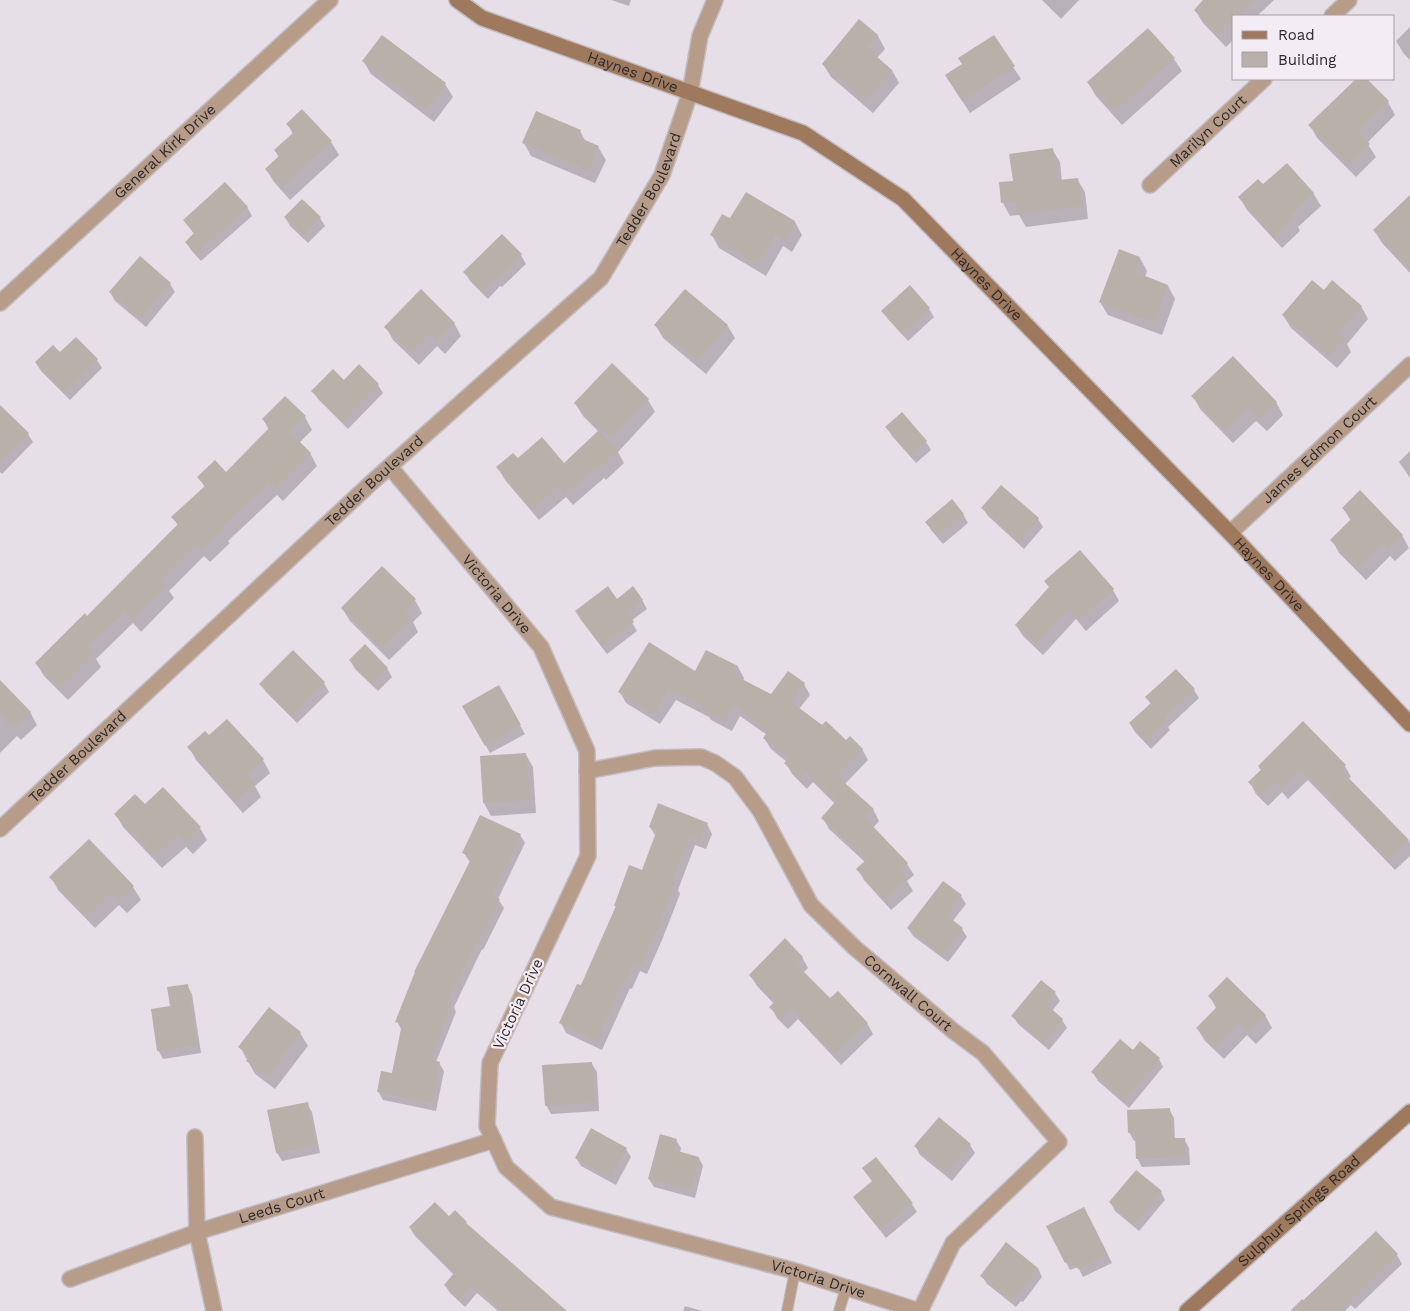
<svg xmlns="http://www.w3.org/2000/svg" width="1410" height="1311" viewBox="0 0 1410 1311" font-family="'Work Sans',sans-serif">
	<rect width="100%" height="100%" fill="#e7dfe7"/>
	<g fill="#0003">
		<path d="M 611,0 L 631,0 L 629,6 Z"/>
		<path d="M 1042,0 L 1079,0 L 1061,19 Z"/>
		<path d="M 1205,0 L 1274,0 L 1257,16 L 1234,16 L 1234,39 L 1226,47 L 1203,23 L 1195,10 Z"/>
		<path d="M 860,21 L 878,36 L 885,49 L 877,58 L 892,70 L 899,83 L 873,113 L 831,77 L 823,64 Z"/>
		<path d="M 1410,27 L 1410,60 L 1404,54 L 1396,41 Z"/>
		<path d="M 1174,59 L 1182,71 L 1122,125 L 1096,96 L 1088,83 Z"/>
		<path d="M 364,62 L 445,84 L 453,97 L 434,122 L 371,74 Z"/>
		<path d="M 1013,67 L 1021,79 L 970,113 L 954,88 Z"/>
		<path d="M 1358,79 L 1365,79 L 1388,102 L 1395,115 L 1367,143 L 1376,157 L 1356,177 L 1317,138 L 1310,125 Z"/>
		<path d="M 302,111 L 331,142 L 339,155 L 290,200 L 274,182 L 266,169 L 279,158 L 275,150 L 293,134 L 288,124 Z"/>
		<path d="M 580,131 L 586,142 L 598,147 L 606,160 L 595,183 L 531,156 L 524,143 Z"/>
		<path d="M 1052,149 L 1060,162 L 1062,181 L 1077,179 L 1085,192 L 1088,219 L 1026,227 L 1019,215 L 1010,216 L 1003,203 L 1014,182 Z"/>
		<path d="M 1263,186 L 1313,193 L 1321,206 L 1298,227 L 1300,231 L 1282,248 L 1247,210 L 1240,198 Z"/>
		<path d="M 746,193 L 795,222 L 802,235 L 792,252 L 783,246 L 766,276 L 719,248 L 712,235 L 731,220 Z"/>
		<path d="M 1410,197 L 1410,273 L 1382,243 L 1374,230 Z"/>
		<path d="M 247,207 L 252,216 L 201,261 L 191,250 L 186,242 L 194,234 L 185,221 Z"/>
		<path d="M 285,217 L 320,218 L 325,226 L 308,243 L 290,226 Z"/>
		<path d="M 521,255 L 526,264 L 502,287 L 500,286 L 488,299 L 470,281 L 465,273 Z"/>
		<path d="M 140,258 L 170,284 L 175,292 L 146,327 L 115,301 L 110,292 Z"/>
		<path d="M 1140,258 L 1147,271 L 1145,277 L 1168,286 L 1175,299 L 1162,335 L 1108,315 L 1100,302 Z"/>
		<path d="M 909,287 L 929,309 L 934,317 L 908,341 L 888,319 L 883,311 Z"/>
		<path d="M 1324,291 L 1361,306 L 1368,319 L 1347,344 L 1351,352 L 1337,368 L 1291,328 L 1283,315 Z"/>
		<path d="M 454,323 L 461,336 L 445,354 L 437,346 L 419,365 L 393,340 L 386,327 Z"/>
		<path d="M 727,325 L 735,338 L 706,374 L 663,338 L 656,326 Z"/>
		<path d="M 76,338 L 97,360 L 102,368 L 70,400 L 41,371 L 36,363 L 60,354 Z"/>
		<path d="M 359,366 L 378,385 L 383,393 L 348,429 L 318,399 L 313,391 L 344,382 Z"/>
		<path d="M 1193,396 L 1276,402 L 1283,415 L 1267,431 L 1256,421 L 1233,443 L 1200,409 Z"/>
		<path d="M 285,398 L 305,417 L 312,430 L 299,443 L 310,453 L 317,466 L 283,501 L 277,495 L 228,541 L 230,543 L 210,562 L 204,556 L 169,591 L 174,598 L 141,632 L 133,623 L 96,659 L 101,667 L 68,700 L 44,676 L 36,663 L 87,617 L 178,526 L 173,517 L 205,488 L 199,477 L 226,474 L 269,430 L 263,419 Z"/>
		<path d="M 648,400 L 655,412 L 618,452 L 624,463 L 606,480 L 604,478 L 573,505 L 566,497 L 539,520 L 505,480 L 498,468 L 518,459 L 564,465 L 599,432 L 583,416 L 575,403 Z"/>
		<path d="M 0,417 L 28,434 L 33,442 L 2,474 L 0,472 Z"/>
		<path d="M 887,427 L 926,442 L 931,450 L 916,463 L 892,436 Z"/>
		<path d="M 1410,451 L 1410,478 L 1399,462 Z"/>
		<path d="M 1001,487 L 1038,519 L 1043,527 L 1024,549 L 988,516 L 983,508 Z"/>
		<path d="M 1343,508 L 1402,535 L 1409,548 L 1395,561 L 1390,556 L 1366,580 L 1339,553 L 1332,540 L 1351,521 Z"/>
		<path d="M 963,514 L 968,523 L 943,544 L 931,530 L 927,522 Z"/>
		<path d="M 1080,552 L 1113,590 L 1119,601 L 1086,631 L 1076,619 L 1043,655 L 1023,636 L 1016,625 L 1050,588 L 1046,582 Z"/>
		<path d="M 415,600 L 422,613 L 413,622 L 418,632 L 389,660 L 350,621 L 342,608 Z"/>
		<path d="M 617,600 L 642,600 L 647,609 L 631,621 L 637,631 L 607,654 L 581,620 L 576,612 Z"/>
		<path d="M 293,652 L 324,683 L 329,692 L 297,723 L 266,692 L 261,684 Z"/>
		<path d="M 707,652 L 738,667 L 744,678 L 743,681 L 771,696 L 804,684 L 810,695 L 799,709 L 846,742 L 862,749 L 868,760 L 845,784 L 873,809 L 879,821 L 873,828 L 907,864 L 914,875 L 907,881 L 913,891 L 891,910 L 864,880 L 858,869 L 865,862 L 829,829 L 823,818 L 835,804 L 813,782 L 807,789 L 792,774 L 786,763 L 787,762 L 771,749 L 764,738 L 767,735 L 740,716 L 732,731 L 711,720 L 709,717 L 676,700 L 660,724 L 626,703 L 620,692 L 696,673 Z"/>
		<path d="M 350,660 L 387,668 L 392,677 L 378,691 L 355,669 Z"/>
		<path d="M 0,681 L 30,712 L 37,725 L 21,740 L 17,736 L 0,753 Z"/>
		<path d="M 498,687 L 525,734 L 490,753 L 464,706 Z"/>
		<path d="M 1194,690 L 1199,698 L 1168,727 L 1170,730 L 1151,749 L 1135,732 L 1130,724 L 1151,704 L 1147,698 Z"/>
		<path d="M 1303,723 L 1345,766 L 1351,777 L 1348,779 L 1408,840 L 1410,843 L 1410,856 L 1395,870 L 1308,780 L 1288,799 L 1282,792 L 1268,806 L 1256,794 L 1250,782 Z"/>
		<path d="M 209,737 L 263,760 L 270,773 L 255,786 L 261,797 L 243,813 L 196,760 L 189,747 Z"/>
		<path d="M 526,755 L 533,767 L 536,813 L 491,816 L 484,803 Z"/>
		<path d="M 116,815 L 200,828 L 207,840 L 193,854 L 186,847 L 162,868 L 123,827 Z"/>
		<path d="M 707,824 L 712,834 L 706,849 L 695,845 L 678,890 L 680,894 L 662,940 L 647,974 L 640,971 L 632,989 L 630,988 L 602,1050 L 566,1033 L 561,1023 L 581,987 L 616,908 L 615,905 L 642,872 L 656,837 L 650,827 Z"/>
		<path d="M 520,835 L 525,843 L 498,899 L 504,908 L 483,950 L 482,949 L 454,1007 L 456,1012 L 436,1062 L 439,1063 L 444,1071 L 436,1111 L 383,1100 L 378,1091 L 393,1075 L 402,1031 L 397,1021 L 471,862 L 469,861 L 464,853 Z"/>
		<path d="M 89,841 L 133,887 L 141,900 L 127,913 L 119,905 L 95,928 L 58,890 L 51,877 Z"/>
		<path d="M 961,896 L 966,904 L 952,922 L 962,929 L 967,937 L 948,962 L 913,936 L 908,928 Z"/>
		<path d="M 802,957 L 808,968 L 803,973 L 830,1000 L 867,1023 L 873,1034 L 841,1065 L 798,1019 L 788,1029 L 777,1018 L 771,1007 L 774,1004 L 757,986 L 750,975 Z"/>
		<path d="M 187,985 L 192,994 L 201,1053 L 163,1059 L 158,1050 Z"/>
		<path d="M 1055,993 L 1060,1001 L 1052,1011 L 1062,1020 L 1067,1028 L 1049,1050 L 1018,1024 L 1013,1016 Z"/>
		<path d="M 1210,997 L 1265,1015 L 1272,1028 L 1256,1044 L 1247,1035 L 1224,1059 L 1205,1041 L 1197,1028 L 1216,1008 Z"/>
		<path d="M 269,1009 L 300,1033 L 308,1046 L 275,1089 L 255,1074 L 240,1047 Z"/>
		<path d="M 1133,1052 L 1159,1059 L 1163,1067 L 1129,1108 L 1098,1081 L 1093,1073 Z"/>
		<path d="M 592,1064 L 597,1072 L 599,1111 L 551,1114 L 546,1105 Z"/>
		<path d="M 307,1104 L 312,1112 L 320,1153 L 282,1161 L 277,1153 Z"/>
		<path d="M 1169,1109 L 1174,1118 L 1175,1140 L 1184,1139 L 1189,1148 L 1190,1165 L 1142,1167 L 1137,1158 L 1136,1141 L 1134,1141 L 1129,1132 Z"/>
		<path d="M 676,1140 L 681,1148 L 680,1153 L 699,1158 L 703,1166 L 695,1198 L 654,1187 L 649,1179 Z"/>
		<path d="M 970,1145 L 975,1153 L 952,1181 L 920,1155 L 916,1147 Z"/>
		<path d="M 626,1149 L 631,1157 L 616,1185 L 581,1166 L 576,1158 Z"/>
		<path d="M 876,1159 L 912,1204 L 917,1212 L 886,1238 L 860,1205 L 855,1197 L 873,1182 L 864,1169 Z"/>
		<path d="M 1161,1192 L 1165,1200 L 1139,1231 L 1115,1211 L 1110,1202 Z"/>
		<path d="M 455,1212 L 469,1227 L 561,1311 L 498,1311 L 477,1293 L 465,1307 L 450,1293 L 445,1285 L 454,1275 L 415,1236 L 410,1228 L 449,1218 Z"/>
		<path d="M 1089,1217 L 1112,1263 L 1083,1277 L 1078,1267 L 1070,1270 L 1066,1262 Z"/>
		<path d="M 1376,1233 L 1397,1255 L 1402,1264 L 1355,1309 L 1351,1305 L 1345,1311 L 1290,1311 L 1302,1299 L 1304,1301 Z"/>
		<path d="M 1038,1268 L 1042,1277 L 1023,1302 L 1021,1301 L 1016,1307 L 987,1284 L 982,1276 Z"/>
		<path d="M 685,1306 L 702,1311 L 683,1311 Z"/>
	</g>
	<g fill="#b8b0a9">
		<path d="M 1203,0 L 1253,0 L 1237,16 L 1234,16 L 1234,19 L 1218,34 L 1194,10 Z"/>
		<path d="M 859,19 L 878,35 L 867,48 L 892,70 L 866,101 L 822,64 Z"/>
		<path d="M 1148,28 L 1175,58 L 1114,112 L 1087,82 Z"/>
		<path d="M 382,35 L 446,83 L 426,109 L 362,61 Z"/>
		<path d="M 994,35 L 1015,66 L 962,101 L 945,75 L 962,64 L 958,58 Z"/>
		<path d="M 1356,79 L 1367,79 L 1389,101 L 1358,131 L 1370,144 L 1348,165 L 1308,125 Z"/>
		<path d="M 302,109 L 332,141 L 282,187 L 265,169 L 279,156 L 274,150 L 294,132 L 286,124 Z"/>
		<path d="M 536,111 L 581,130 L 578,137 L 599,146 L 588,171 L 522,143 Z"/>
		<path d="M 1053,148 L 1058,180 L 1078,178 L 1082,206 L 1017,214 L 1016,201 L 1001,203 L 999,182 L 1013,181 L 1009,154 Z"/>
		<path d="M 1287,163 L 1314,193 L 1291,214 L 1294,217 L 1274,236 L 1238,197 L 1258,179 L 1263,184 Z"/>
		<path d="M 225,182 L 248,207 L 196,254 L 185,242 L 194,233 L 183,220 Z"/>
		<path d="M 746,192 L 795,221 L 785,240 L 776,234 L 758,264 L 710,235 L 722,214 L 730,218 Z"/>
		<path d="M 1410,195 L 1410,269 L 1373,230 Z"/>
		<path d="M 302,199 L 321,217 L 303,236 L 284,217 Z"/>
		<path d="M 502,234 L 522,254 L 497,280 L 495,278 L 482,291 L 463,272 Z"/>
		<path d="M 1119,249 L 1140,257 L 1135,272 L 1168,285 L 1154,323 L 1099,302 Z"/>
		<path d="M 140,256 L 171,283 L 140,319 L 109,292 Z"/>
		<path d="M 1312,280 L 1324,290 L 1332,280 L 1362,306 L 1338,332 L 1345,338 L 1329,356 L 1282,315 Z"/>
		<path d="M 910,285 L 930,308 L 902,334 L 881,311 Z"/>
		<path d="M 421,289 L 455,323 L 437,341 L 429,334 L 411,353 L 384,327 Z"/>
		<path d="M 685,289 L 728,325 L 698,361 L 654,325 Z"/>
		<path d="M 76,337 L 98,359 L 65,392 L 35,362 L 53,345 L 60,352 Z"/>
		<path d="M 1233,356 L 1277,402 L 1259,419 L 1248,408 L 1225,431 L 1191,396 Z"/>
		<path d="M 612,363 L 649,399 L 611,438 L 574,403 Z"/>
		<path d="M 359,364 L 379,384 L 343,422 L 311,391 L 333,369 L 344,380 Z"/>
		<path d="M 285,396 L 306,416 L 290,432 L 311,453 L 275,489 L 269,483 L 222,527 L 223,530 L 202,550 L 196,544 L 161,579 L 167,585 L 133,620 L 125,611 L 88,647 L 94,653 L 60,688 L 35,663 L 85,613 L 87,616 L 178,524 L 171,517 L 205,486 L 197,477 L 215,460 L 226,472 L 270,427 L 262,419 Z"/>
		<path d="M 0,405 L 29,433 L 0,463 Z"/>
		<path d="M 902,412 L 927,441 L 910,455 L 885,427 Z"/>
		<path d="M 599,430 L 618,450 L 599,469 L 597,467 L 565,494 L 559,486 L 532,509 L 496,467 L 513,453 L 518,458 L 542,437 L 564,463 Z"/>
		<path d="M 1001,485 L 1039,518 L 1019,541 L 981,508 Z"/>
		<path d="M 1360,490 L 1403,535 L 1387,549 L 1382,544 L 1358,568 L 1330,540 L 1352,518 L 1342,508 Z"/>
		<path d="M 952,499 L 964,514 L 937,536 L 925,522 Z"/>
		<path d="M 1080,550 L 1114,589 L 1079,620 L 1069,609 L 1036,644 L 1015,625 L 1049,587 L 1044,581 Z"/>
		<path d="M 382,566 L 416,599 L 405,611 L 412,618 L 381,648 L 341,608 Z"/>
		<path d="M 608,586 L 617,599 L 633,586 L 643,600 L 626,612 L 634,622 L 602,646 L 575,611 Z"/>
		<path d="M 649,642 L 695,671 L 706,650 L 738,666 L 734,675 L 771,694 L 788,671 L 805,683 L 791,702 L 822,725 L 826,721 L 846,740 L 850,736 L 863,749 L 836,775 L 874,809 L 865,818 L 908,863 L 900,871 L 907,879 L 884,900 L 856,869 L 867,859 L 821,818 L 836,801 L 806,772 L 800,779 L 784,763 L 789,758 L 763,738 L 768,731 L 733,705 L 725,721 L 703,709 L 704,707 L 669,689 L 654,714 L 618,692 Z"/>
		<path d="M 365,644 L 388,668 L 372,684 L 349,660 Z"/>
		<path d="M 293,650 L 325,682 L 292,716 L 259,684 Z"/>
		<path d="M 1176,669 L 1195,689 L 1164,718 L 1167,721 L 1146,741 L 1129,723 L 1151,703 L 1145,697 Z"/>
		<path d="M 0,680 L 31,712 L 13,728 L 0,714 Z"/>
		<path d="M 499,685 L 521,725 L 485,746 L 462,706 Z"/>
		<path d="M 227,719 L 264,759 L 247,774 L 255,783 L 235,801 L 187,747 L 205,731 L 209,735 Z"/>
		<path d="M 1303,721 L 1346,765 L 1341,770 L 1409,840 L 1388,860 L 1301,769 L 1281,789 L 1275,782 L 1261,795 L 1248,782 L 1261,770 L 1258,766 Z"/>
		<path d="M 526,753 L 530,800 L 483,803 L 480,756 Z"/>
		<path d="M 163,787 L 201,827 L 185,842 L 178,835 L 154,856 L 114,814 L 135,794 L 145,804 Z"/>
		<path d="M 658,803 L 708,823 L 700,840 L 690,836 L 672,882 L 675,883 L 657,930 L 641,965 L 634,962 L 626,980 L 624,979 L 597,1041 L 559,1023 L 577,984 L 581,985 L 616,906 L 614,906 L 629,865 L 642,870 L 657,830 L 649,827 Z"/>
		<path d="M 480,815 L 521,834 L 492,895 L 500,899 L 478,942 L 477,941 L 448,1001 L 452,1002 L 430,1059 L 440,1062 L 432,1103 L 377,1092 L 381,1071 L 392,1073 L 402,1024 L 395,1022 L 415,972 L 414,972 L 472,857 L 462,853 Z"/>
		<path d="M 89,839 L 134,886 L 118,901 L 111,893 L 87,916 L 49,877 Z"/>
		<path d="M 943,881 L 962,895 L 946,915 L 963,928 L 942,955 L 907,928 Z"/>
		<path d="M 785,938 L 803,957 L 796,964 L 830,998 L 838,991 L 868,1023 L 834,1055 L 791,1009 L 781,1019 L 769,1007 L 775,1002 L 749,975 Z"/>
		<path d="M 1227,977 L 1266,1015 L 1249,1032 L 1239,1023 L 1216,1047 L 1196,1028 L 1218,1006 L 1208,996 Z"/>
		<path d="M 1041,980 L 1056,992 L 1046,1004 L 1063,1019 L 1044,1043 L 1011,1016 Z"/>
		<path d="M 188,984 L 197,1045 L 157,1051 L 151,1009 L 170,1006 L 167,987 Z"/>
		<path d="M 269,1007 L 301,1032 L 267,1077 L 246,1061 L 250,1056 L 238,1047 Z"/>
		<path d="M 1120,1039 L 1133,1050 L 1140,1041 L 1160,1058 L 1124,1100 L 1091,1072 Z"/>
		<path d="M 592,1062 L 595,1103 L 545,1106 L 542,1065 Z"/>
		<path d="M 308,1102 L 316,1145 L 276,1153 L 267,1110 Z"/>
		<path d="M 1170,1108 L 1172,1138 L 1185,1138 L 1186,1156 L 1136,1159 L 1135,1132 L 1128,1133 L 1127,1110 Z"/>
		<path d="M 939,1117 L 971,1144 L 946,1173 L 914,1146 Z"/>
		<path d="M 591,1128 L 627,1148 L 611,1178 L 575,1158 Z"/>
		<path d="M 660,1134 L 677,1139 L 674,1150 L 699,1157 L 691,1190 L 648,1179 Z"/>
		<path d="M 876,1157 L 913,1203 L 880,1230 L 853,1197 L 872,1181 L 862,1168 Z"/>
		<path d="M 1136,1170 L 1162,1191 L 1134,1224 L 1109,1202 Z"/>
		<path d="M 435,1202 L 449,1216 L 455,1210 L 467,1222 L 466,1223 L 567,1311 L 502,1311 L 472,1285 L 459,1299 L 444,1285 L 454,1273 L 409,1227 Z"/>
		<path d="M 1084,1207 L 1108,1255 L 1078,1269 L 1072,1259 L 1065,1263 L 1046,1226 Z"/>
		<path d="M 1376,1231 L 1398,1254 L 1340,1311 L 1292,1311 Z"/>
		<path d="M 1006,1242 L 1038,1268 L 1018,1295 L 1016,1293 L 1011,1300 L 980,1276 Z"/>
	</g>
	<g fill="none" stroke-linecap="round" stroke-linejoin="round">
		<defs>
			<g id="lane">
				<path d="M 787,1311 L 795,1271"/>
				<path d="M 839,1311 L 846,1288"/>
			</g>
			<g id="street">
				<path d="M 1332,16 L 1349,0"/>
				<path id="s1" d="M 1150,185 L 1264,79"/>
				<path id="s2" d="M 0,303 L 330,0"/>
				<path id="s3" d="M 390,467 L 541,647 L 587,751 L 588,856 L 490,1063 L 487,1126 L 506,1167 L 551,1207 L 795,1271 L 919,1311"/>
				<path id="s4" d="M 1230,533 L 1410,365"/>
				<path id="s5" d="M 587,771 L 655,758 L 701,757 L 715,763 L 735,777 L 761,812 L 811,905 L 855,948 L 952,1030 L 983,1053 L 1059,1142 L 953,1243 L 920,1311"/>
				<path id="s6" d="M 0,829 L 371,483 L 601,278 L 662,175 L 690,93 L 700,36 L 715,0"/>
				<path d="M 195,1137 L 197,1232 L 214,1311"/>
				<path id="s7" d="M 70,1279 L 197,1232 L 494,1140"/>
			</g>
			<g id="secondary">
				<path id="s8" d="M 457,0 L 482,18 L 803,133 L 903,199 L 1230,533 L 1410,724"/>
				<path id="s9" d="M 1187,1311 L 1410,1112"/>
			</g>
		</defs>
		<use href="#lane" stroke="#c2bbc1" stroke-width="12"/>
		<use href="#street" stroke="#c2bbc1" stroke-width="18"/>
		<use href="#secondary" stroke="#c2bbc1" stroke-width="18"/>
		<use href="#lane" stroke="#b69c89" stroke-width="10"/>
		<use href="#street" stroke="#b69c89" stroke-width="15"/>
		<use href="#secondary" stroke="#9f795e" stroke-width="15"/>
	</g>
	<g text-anchor="middle" stroke-width="4.5" stroke-linejoin="round" paint-order="stroke">
		<g font-size="15" fill="#2c292b" stroke="#f4ecf4">
			<text dy="5" stroke="none"><textPath href="#s8" startOffset="191">Haynes Drive</textPath></text>
			<text dy="5" stroke="none"><textPath href="#s1" startOffset="79">Marilyn Court</textPath></text>
			<text dy="5" stroke="none"><textPath href="#s2" startOffset="224">General Kirk Drive</textPath></text>
			<text dy="5" stroke="none"><textPath href="#s6" startOffset="916">Tedder Boulevard</textPath></text>
			<text dy="5" stroke="none"><textPath href="#s8" startOffset="611">Haynes Drive</textPath></text>
			<text dy="5" stroke="none"><textPath href="#s4" startOffset="122">James Edmon Court</textPath></text>
			<text dy="5" stroke="none"><textPath href="#s6" startOffset="511">Tedder Boulevard</textPath></text>
			<text dy="5" stroke="none"><textPath href="#s8" startOffset="1016">Haynes Drive</textPath></text>
			<text dy="5" stroke="none"><textPath href="#s3" startOffset="166">Victoria Drive</textPath></text>
			<text dy="5" stroke="none"><textPath href="#s6" startOffset="106">Tedder Boulevard</textPath></text>
			<text dy="5" stroke="none"><textPath href="#s5" startOffset="435">Cornwall Court</textPath></text>
			<text transform="translate(518 1004) rotate(-65)" y="5">Victoria Drive</text>
			<text dy="5" stroke="none"><textPath href="#s7" startOffset="224">Leeds Court</textPath></text>
			<text dy="5" stroke="none"><textPath href="#s9" startOffset="150">Sulphur Springs Road</textPath></text>
			<text dy="5" stroke="none"><textPath href="#s3" startOffset="1128">Victoria Drive</textPath></text>
		</g>
	</g>
	<rect x="1232" y="15" width="162" height="65" fill="#f4ecf4" stroke="#a49ea4"/>
	<rect x="1242" y="31" width="25" height="8" fill="#9f795e" stroke="#a49ea4"/>
	<text x="1278" y="40" font-size="15" fill="#2c292b">Road</text>
	<rect x="1242" y="52" width="25" height="15" fill="#b8b0a9" stroke="#a49ea4"/>
	<text x="1278" y="65" font-size="15" fill="#2c292b">Building</text>
</svg>
